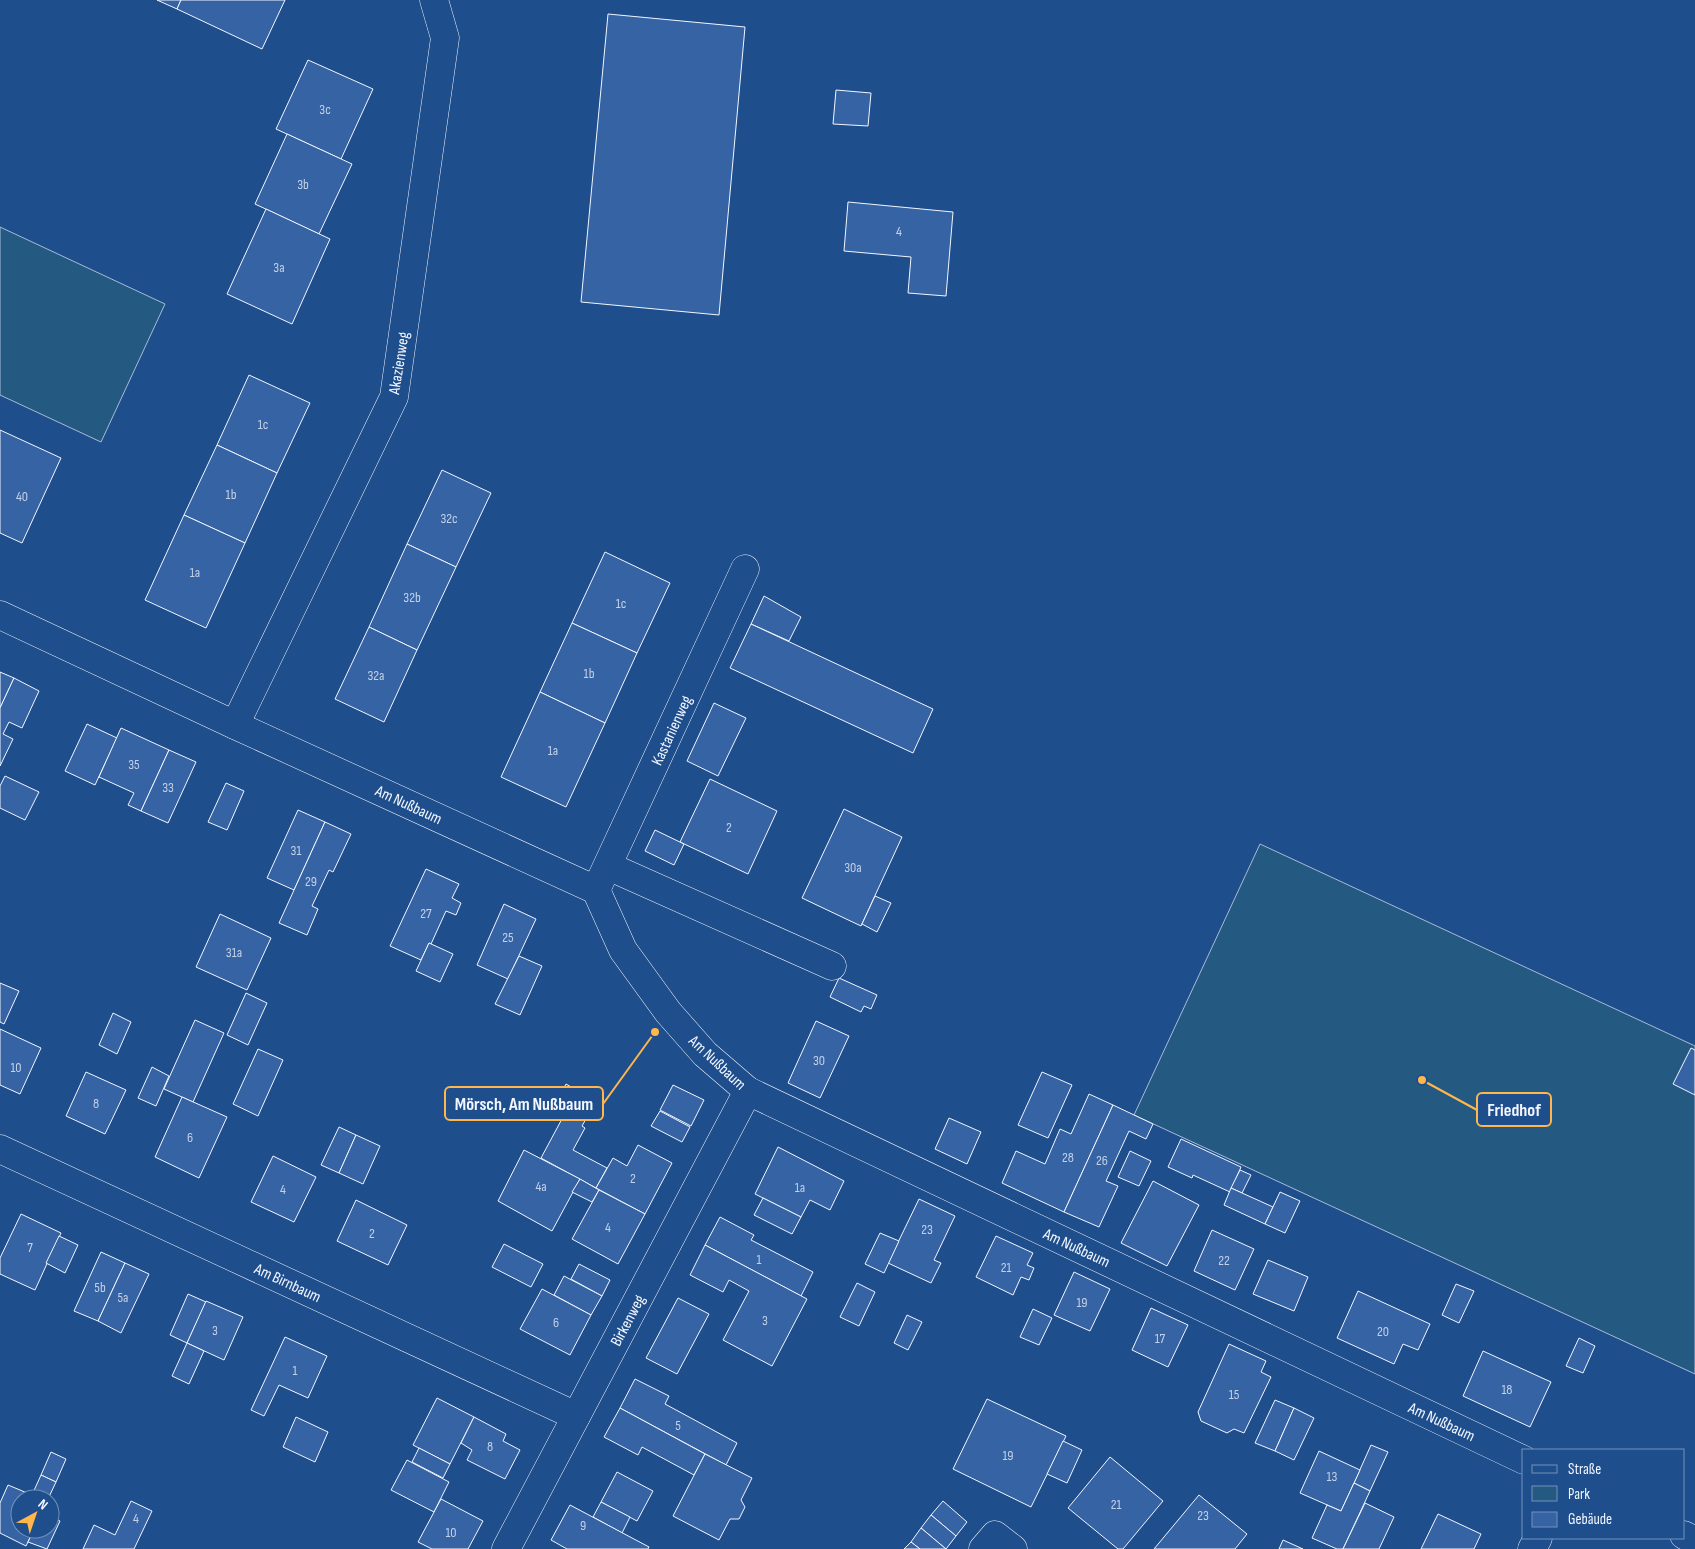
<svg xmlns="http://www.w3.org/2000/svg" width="1695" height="1549" viewBox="0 0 1695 1549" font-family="'Sofia Sans Condensed',sans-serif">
	<rect width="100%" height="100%" fill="#1f4e8c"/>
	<g fill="#245a82" stroke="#a8bbd7">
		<path d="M 0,227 L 165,304 L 101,442 L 0,395 Z"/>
		<path d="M 1260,844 L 1695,1046 L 1695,1374 L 1134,1115 Z"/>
	</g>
	<g fill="#3563a3" stroke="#f2f6ff">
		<path d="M 157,0 L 181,0 L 177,9 Z"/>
		<path d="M 181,0 L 285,0 L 262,49 L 177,9 Z"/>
		<path d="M 608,14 L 745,27 L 719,315 L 581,302 Z"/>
		<path d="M 308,60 L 373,89 L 341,159 L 276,129 Z"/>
		<path d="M 836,90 L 871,93 L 868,126 L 833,124 Z"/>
		<path d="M 287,134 L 352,164 L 319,234 L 255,204 Z"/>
		<path d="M 848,202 L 953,212 L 946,296 L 908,293 L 911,257 L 844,251 Z"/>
		<path d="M 266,209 L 330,239 L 292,324 L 227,294 Z"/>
		<path d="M 249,375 L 310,403 L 277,473 L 217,445 Z"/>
		<path d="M 0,430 L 61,458 L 22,543 L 0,533 Z"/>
		<path d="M 217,445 L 277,473 L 245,543 L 184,515 Z"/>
		<path d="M 442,470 L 491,493 L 456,567 L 407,544 Z"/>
		<path d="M 184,515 L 245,543 L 206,628 L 145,600 Z"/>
		<path d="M 407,544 L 456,567 L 417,650 L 369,627 Z"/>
		<path d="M 605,552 L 670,583 L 637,653 L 572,623 Z"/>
		<path d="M 764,596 L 801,617 L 789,641 L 751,624 Z"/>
		<path d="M 572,623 L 637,653 L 605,723 L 540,692 Z"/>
		<path d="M 751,624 L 933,709 L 913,753 L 730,668 Z"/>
		<path d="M 369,627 L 417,650 L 384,722 L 335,699 Z"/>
		<path d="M 0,672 L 14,678 L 0,708 Z"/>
		<path d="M 14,678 L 39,691 L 22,728 L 9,722 L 3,734 L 13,739 L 0,766 L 0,708 Z"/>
		<path d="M 540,692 L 605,723 L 566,807 L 501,777 Z"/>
		<path d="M 714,703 L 746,718 L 718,776 L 687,761 Z"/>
		<path d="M 87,724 L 117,738 L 95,785 L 65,771 Z"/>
		<path d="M 121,728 L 169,750 L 141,811 L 128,805 L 134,793 L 99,777 Z"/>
		<path d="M 169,750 L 196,762 L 168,823 L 141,811 Z"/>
		<path d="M 5,776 L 39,792 L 25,820 L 0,808 L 0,786 Z"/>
		<path d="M 710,779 L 777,811 L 748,874 L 680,842 Z"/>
		<path d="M 226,783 L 244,791 L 227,830 L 208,822 Z"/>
		<path d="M 844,809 L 902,837 L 861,926 L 802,898 Z"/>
		<path d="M 298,810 L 325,822 L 294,890 L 267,878 Z"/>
		<path d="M 325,822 L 351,834 L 333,872 L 329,870 L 312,906 L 318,909 L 307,935 L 279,923 Z"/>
		<path d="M 655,830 L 684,844 L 674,865 L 645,851 Z"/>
		<path d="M 426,869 L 459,884 L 452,898 L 461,903 L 456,915 L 446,911 L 431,944 L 429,943 L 421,960 L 390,946 Z"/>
		<path d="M 875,896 L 891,903 L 877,932 L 862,924 Z"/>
		<path d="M 504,904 L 536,919 L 508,979 L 477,965 Z"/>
		<path d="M 220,914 L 271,938 L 247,990 L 196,967 Z"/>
		<path d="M 429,943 L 453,954 L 440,982 L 416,971 Z"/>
		<path d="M 519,956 L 542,966 L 520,1015 L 495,1004 Z"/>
		<path d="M 839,978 L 877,995 L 871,1009 L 864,1006 L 861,1012 L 830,997 Z"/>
		<path d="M 0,983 L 19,991 L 4,1024 L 0,1022 Z"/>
		<path d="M 246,993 L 267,1003 L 248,1045 L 227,1035 Z"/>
		<path d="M 113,1013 L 131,1022 L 117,1054 L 99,1045 Z"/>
		<path d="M 195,1020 L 224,1033 L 193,1102 L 164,1089 Z"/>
		<path d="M 816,1021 L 849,1036 L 820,1098 L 788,1083 Z"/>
		<path d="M 0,1029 L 41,1048 L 20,1094 L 0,1085 Z"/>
		<path d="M 1691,1048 L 1695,1050 L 1695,1095 L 1673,1084 Z"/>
		<path d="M 258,1049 L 283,1060 L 258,1116 L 233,1104 Z"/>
		<path d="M 152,1067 L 169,1076 L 156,1106 L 138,1098 Z"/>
		<path d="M 86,1072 L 126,1090 L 105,1134 L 66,1116 Z"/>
		<path d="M 1042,1072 L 1072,1085 L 1048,1138 L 1018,1125 Z"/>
		<path d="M 566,1084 L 596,1101 L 582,1126 L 585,1128 L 573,1150 L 607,1168 L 596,1188 L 541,1158 L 563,1117 L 552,1111 Z"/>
		<path d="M 673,1085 L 704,1100 L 691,1126 L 660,1110 Z"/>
		<path d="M 1089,1094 L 1113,1105 L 1064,1212 L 1002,1183 L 1016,1151 L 1045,1164 L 1060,1129 L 1071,1134 Z"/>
		<path d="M 182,1097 L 227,1117 L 199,1178 L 155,1157 Z"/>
		<path d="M 1113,1105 L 1153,1124 L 1146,1139 L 1129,1131 L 1106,1181 L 1118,1186 L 1099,1227 L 1064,1212 Z"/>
		<path d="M 660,1111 L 690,1127 L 682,1142 L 651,1126 Z"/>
		<path d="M 949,1118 L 981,1132 L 967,1164 L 935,1149 Z"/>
		<path d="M 339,1127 L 356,1135 L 339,1173 L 321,1165 Z"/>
		<path d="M 356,1135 L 380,1146 L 363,1184 L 339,1173 Z"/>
		<path d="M 1181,1139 L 1241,1167 L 1230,1192 L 1193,1175 L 1192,1178 L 1168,1167 Z"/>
		<path d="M 638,1145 L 672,1163 L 645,1214 L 596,1188 L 613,1158 L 627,1166 Z"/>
		<path d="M 778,1147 L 844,1181 L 830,1210 L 810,1200 L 801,1217 L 755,1194 Z"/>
		<path d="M 524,1150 L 580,1179 L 552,1231 L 498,1201 Z"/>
		<path d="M 1130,1151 L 1151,1161 L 1139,1186 L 1118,1177 Z"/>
		<path d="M 273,1156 L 316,1177 L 294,1222 L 251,1202 Z"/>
		<path d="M 1240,1170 L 1251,1175 L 1242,1193 L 1231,1188 Z"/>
		<path d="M 580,1179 L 599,1190 L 592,1202 L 572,1192 Z"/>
		<path d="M 1153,1181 L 1199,1205 L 1167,1266 L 1121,1243 Z"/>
		<path d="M 1231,1188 L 1273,1207 L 1265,1224 L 1224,1205 Z"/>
		<path d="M 599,1190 L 645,1214 L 618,1264 L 572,1239 Z"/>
		<path d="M 1280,1192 L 1300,1201 L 1285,1233 L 1265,1224 Z"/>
		<path d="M 763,1198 L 801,1217 L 792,1234 L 754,1215 Z"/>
		<path d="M 919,1199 L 955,1216 L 934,1260 L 941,1263 L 931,1283 L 888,1263 Z"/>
		<path d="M 356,1200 L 407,1225 L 388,1265 L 337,1241 Z"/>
		<path d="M 21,1214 L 61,1233 L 35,1290 L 0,1274 L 0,1258 Z"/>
		<path d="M 720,1217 L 754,1235 L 751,1240 L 813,1272 L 801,1296 L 705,1245 Z"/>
		<path d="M 1212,1230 L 1254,1249 L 1235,1290 L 1194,1271 Z"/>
		<path d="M 880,1233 L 899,1241 L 884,1273 L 865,1264 Z"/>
		<path d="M 59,1236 L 78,1245 L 65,1273 L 46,1263 Z"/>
		<path d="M 996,1236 L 1033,1253 L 1027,1265 L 1034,1268 L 1029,1280 L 1021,1277 L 1013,1295 L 976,1277 Z"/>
		<path d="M 504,1244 L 543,1264 L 531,1287 L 492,1267 Z"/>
		<path d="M 705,1245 L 807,1299 L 772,1366 L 723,1340 L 749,1291 L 729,1280 L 723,1292 L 690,1275 Z"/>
		<path d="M 101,1252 L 125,1263 L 98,1321 L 74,1311 Z"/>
		<path d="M 1268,1260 L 1308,1277 L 1294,1311 L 1253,1294 Z"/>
		<path d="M 125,1263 L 149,1274 L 121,1333 L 98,1321 Z"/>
		<path d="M 579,1264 L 610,1280 L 602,1296 L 571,1279 Z"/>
		<path d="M 1074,1272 L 1110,1289 L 1090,1331 L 1054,1315 Z"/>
		<path d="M 564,1276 L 602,1296 L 591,1315 L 554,1295 Z"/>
		<path d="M 857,1283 L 875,1292 L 859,1326 L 840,1317 Z"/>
		<path d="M 1456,1284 L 1474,1291 L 1459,1323 L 1442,1315 Z"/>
		<path d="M 542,1289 L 591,1315 L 570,1355 L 520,1329 Z"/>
		<path d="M 1358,1291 L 1430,1324 L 1418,1350 L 1403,1344 L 1394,1364 L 1337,1338 Z"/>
		<path d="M 188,1294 L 206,1302 L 187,1343 L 170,1335 Z"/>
		<path d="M 678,1298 L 709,1314 L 677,1374 L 646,1358 Z"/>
		<path d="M 206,1301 L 243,1317 L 224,1360 L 187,1343 Z"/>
		<path d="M 1151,1308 L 1188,1325 L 1168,1367 L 1132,1350 Z"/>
		<path d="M 1033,1309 L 1052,1318 L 1039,1345 L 1020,1337 Z"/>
		<path d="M 907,1315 L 922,1322 L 908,1350 L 894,1343 Z"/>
		<path d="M 285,1337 L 327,1356 L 308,1398 L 279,1385 L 264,1416 L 251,1410 Z"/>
		<path d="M 1579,1338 L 1595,1346 L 1583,1373 L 1566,1366 Z"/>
		<path d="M 187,1343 L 204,1351 L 189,1384 L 172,1376 Z"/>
		<path d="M 1229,1344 L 1266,1361 L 1261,1372 L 1271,1377 L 1244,1433 L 1234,1429 L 1227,1433 L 1201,1421 L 1198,1412 Z"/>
		<path d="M 1483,1351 L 1551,1382 L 1530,1427 L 1463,1396 Z"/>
		<path d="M 635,1379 L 669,1396 L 665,1404 L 737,1443 L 726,1465 L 620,1408 Z"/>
		<path d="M 437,1398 L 474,1417 L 450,1464 L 413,1445 Z"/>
		<path d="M 987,1399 L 1066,1436 L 1031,1507 L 953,1469 Z"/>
		<path d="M 1275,1400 L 1294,1408 L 1275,1451 L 1255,1443 Z"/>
		<path d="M 620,1408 L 705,1454 L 694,1475 L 642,1447 L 638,1455 L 604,1437 Z"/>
		<path d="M 1294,1408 L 1314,1418 L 1294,1460 L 1275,1451 Z"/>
		<path d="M 296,1417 L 328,1432 L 315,1462 L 283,1447 Z"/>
		<path d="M 474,1417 L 506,1434 L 503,1441 L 520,1450 L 505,1479 L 467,1460 L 472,1450 L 461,1443 Z"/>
		<path d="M 1063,1441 L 1082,1450 L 1067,1483 L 1047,1474 Z"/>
		<path d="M 1371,1445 L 1388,1452 L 1370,1491 L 1354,1483 Z"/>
		<path d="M 419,1448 L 450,1464 L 443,1478 L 412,1462 Z"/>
		<path d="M 1319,1451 L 1360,1470 L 1341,1511 L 1300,1493 Z"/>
		<path d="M 51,1452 L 66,1459 L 56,1482 L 41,1475 Z"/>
		<path d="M 705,1454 L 752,1478 L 741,1500 L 745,1507 L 739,1519 L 730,1519 L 719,1540 L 673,1516 Z"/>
		<path d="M 1110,1457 L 1163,1501 L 1123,1549 L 1118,1549 L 1068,1508 Z"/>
		<path d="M 407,1460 L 449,1482 L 434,1512 L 391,1490 Z"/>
		<path d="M 617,1472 L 653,1491 L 637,1521 L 601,1502 Z"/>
		<path d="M 41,1475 L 56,1482 L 48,1499 L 20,1499 L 20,1529 L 34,1529 L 26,1546 L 0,1533 L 0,1503 L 8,1485 L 32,1495 Z"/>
		<path d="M 1354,1483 L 1370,1491 L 1343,1549 L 1337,1549 L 1312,1538 L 1327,1505 L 1341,1511 Z"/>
		<path d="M 1199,1495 L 1247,1534 L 1235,1549 L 1154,1549 Z"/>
		<path d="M 441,1499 L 483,1521 L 468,1549 L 432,1549 L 418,1542 Z"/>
		<path d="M 131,1501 L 152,1511 L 134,1549 L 83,1549 L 94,1525 L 115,1535 Z"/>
		<path d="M 943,1501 L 967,1522 L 956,1536 L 931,1515 Z"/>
		<path d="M 601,1502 L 630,1517 L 622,1533 L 593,1517 Z"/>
		<path d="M 1365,1503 L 1394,1517 L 1379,1549 L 1343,1549 Z"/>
		<path d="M 570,1505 L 649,1547 L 648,1549 L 567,1549 L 551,1540 Z"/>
		<path d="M 1438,1514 L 1481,1534 L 1474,1549 L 1421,1549 Z"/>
		<path d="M 931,1515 L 956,1536 L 946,1549 L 921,1528 Z"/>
		<path d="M 50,1517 L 60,1521 L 47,1549 L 28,1542 L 34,1529 L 50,1529 Z"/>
		<path d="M 921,1528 L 946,1549 L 920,1549 L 911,1542 Z"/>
		<path d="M 1283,1540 L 1303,1549 L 1279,1549 Z"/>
		<path d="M 911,1542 L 920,1549 L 904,1549 Z"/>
	</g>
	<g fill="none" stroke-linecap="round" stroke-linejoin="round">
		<defs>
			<g id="minor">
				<path d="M 0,615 L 235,725 L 596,890 L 623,950 L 668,1012 L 705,1054 L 748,1091 L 1524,1460"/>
				<path d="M 235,725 L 394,397 L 445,38 L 434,0"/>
				<path d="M 608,866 L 832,966"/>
				<path d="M 596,890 L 745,569"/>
				<path d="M 0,1149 L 576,1416"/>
				<path d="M 1684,1535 L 1695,1541"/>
				<path d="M 506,1549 L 748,1091"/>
				<path d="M 983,1549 L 995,1535 L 1013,1549"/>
				<path d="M 1532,1549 L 1538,1538"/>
			</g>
		</defs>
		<use href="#minor" stroke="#f2f6ff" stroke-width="29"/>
		<use href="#minor" stroke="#1f4e8c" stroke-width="28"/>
	</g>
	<g text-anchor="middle" stroke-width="4" stroke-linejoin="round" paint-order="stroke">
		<g font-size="14" fill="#c3d1e8">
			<text x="325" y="114">3c</text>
			<text x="303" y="189">3b</text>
			<text x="899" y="236">4</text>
			<text x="279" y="272">3a</text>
			<text x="263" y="429">1c</text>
			<text x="231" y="499">1b</text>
			<text x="22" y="501">40</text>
			<text x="449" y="523">32c</text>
			<text x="195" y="577">1a</text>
			<text x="412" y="602">32b</text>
			<text x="621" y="608">1c</text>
			<text x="589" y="678">1b</text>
			<text x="376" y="680">32a</text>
			<text x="553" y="755">1a</text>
			<text x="134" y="769">35</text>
			<text x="168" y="792">33</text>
			<text x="729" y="832">2</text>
			<text x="296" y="855">31</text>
			<text x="853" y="872">30a</text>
			<text x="311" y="886">29</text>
			<text x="426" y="918">27</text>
			<text x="508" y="942">25</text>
			<text x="234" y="957">31a</text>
			<text x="819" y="1065">30</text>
			<text x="16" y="1072">10</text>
			<text x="96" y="1108">8</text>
			<text x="190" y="1142">6</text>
			<text x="1068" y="1162">28</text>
			<text x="1102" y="1165">26</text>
			<text x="633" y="1183">2</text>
			<text x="541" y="1191">4a</text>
			<text x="800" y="1192">1a</text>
			<text x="283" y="1194">4</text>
			<text x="608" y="1232">4</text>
			<text x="927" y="1234">23</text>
			<text x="372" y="1238">2</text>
			<text x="30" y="1252">7</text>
			<text x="759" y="1264">1</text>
			<text x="1224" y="1265">22</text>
			<text x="1006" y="1272">21</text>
			<text x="100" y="1292">5b</text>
			<text x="123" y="1302">5a</text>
			<text x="1082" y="1307">19</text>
			<text x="765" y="1325">3</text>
			<text x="556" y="1327">6</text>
			<text x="215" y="1335">3</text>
			<text x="1383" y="1336">20</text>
			<text x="1160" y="1343">17</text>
			<text x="295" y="1375">1</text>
			<text x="1507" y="1394">18</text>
			<text x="1234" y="1399">15</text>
			<text x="678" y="1430">5</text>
			<text x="490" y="1451">8</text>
			<text x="1008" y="1460">19</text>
			<text x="1332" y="1481">13</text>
			<text x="1116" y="1509">21</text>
			<text x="1203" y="1520">23</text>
			<text x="136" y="1523">4</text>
			<text x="583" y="1530">9</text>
			<text x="451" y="1537">10</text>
		</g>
		<g font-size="16" fill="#f2f6ff" stroke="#1f4e8c">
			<text transform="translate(398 363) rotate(-81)" y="6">Akazienweg</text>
			<text transform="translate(671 730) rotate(-65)" y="6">Kastanienweg</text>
			<text transform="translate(409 804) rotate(25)" y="6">Am Nußbaum</text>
			<text transform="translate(718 1062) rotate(43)" y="6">Am Nußbaum</text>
			<text transform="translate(1077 1247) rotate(25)" y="6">Am Nußbaum</text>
			<text transform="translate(288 1282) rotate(25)" y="6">Am Birnbaum</text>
			<text transform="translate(627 1320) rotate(-62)" y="6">Birkenweg</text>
			<text transform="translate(1442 1421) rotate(25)" y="6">Am Nußbaum</text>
		</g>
	</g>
	<path fill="none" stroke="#ffb74d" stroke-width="2" d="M655 1032L603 1104M1422 1080L1477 1110"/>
	<g fill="#ffb74d" stroke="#1f4e8c" stroke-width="2">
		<circle cx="655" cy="1032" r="5"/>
		<circle cx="1422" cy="1080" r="5"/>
	</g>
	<g fill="#1f4e8c" stroke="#ffb74d" stroke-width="2">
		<rect x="445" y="1087" width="158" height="33" rx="5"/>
		<rect x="1477" y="1093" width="74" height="33" rx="5"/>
	</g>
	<g font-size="18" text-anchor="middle" font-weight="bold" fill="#f2f6ff">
		<text x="524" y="1110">Mörsch, Am Nußbaum</text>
		<text x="1514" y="1116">Friedhof</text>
	</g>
	<rect x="1522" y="1449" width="162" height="90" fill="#1f4e8c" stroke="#7391ba"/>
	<rect x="1532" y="1465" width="25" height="8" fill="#1f4e8c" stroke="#7391ba"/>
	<text x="1568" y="1474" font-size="15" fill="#f2f6ff">Straße</text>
	<rect x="1532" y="1486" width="25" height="15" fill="#245a82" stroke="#7391ba"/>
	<text x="1568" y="1499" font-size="15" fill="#f2f6ff">Park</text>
	<rect x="1532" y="1512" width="25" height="15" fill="#3563a3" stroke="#7391ba"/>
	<text x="1568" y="1524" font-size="15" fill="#f2f6ff">Gebäude</text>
	<g transform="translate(35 1514) rotate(40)"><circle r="24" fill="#1f4e8c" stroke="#7391ba"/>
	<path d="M0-4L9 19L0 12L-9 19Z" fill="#ffb74d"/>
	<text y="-8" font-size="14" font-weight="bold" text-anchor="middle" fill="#f2f6ff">N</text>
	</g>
</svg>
